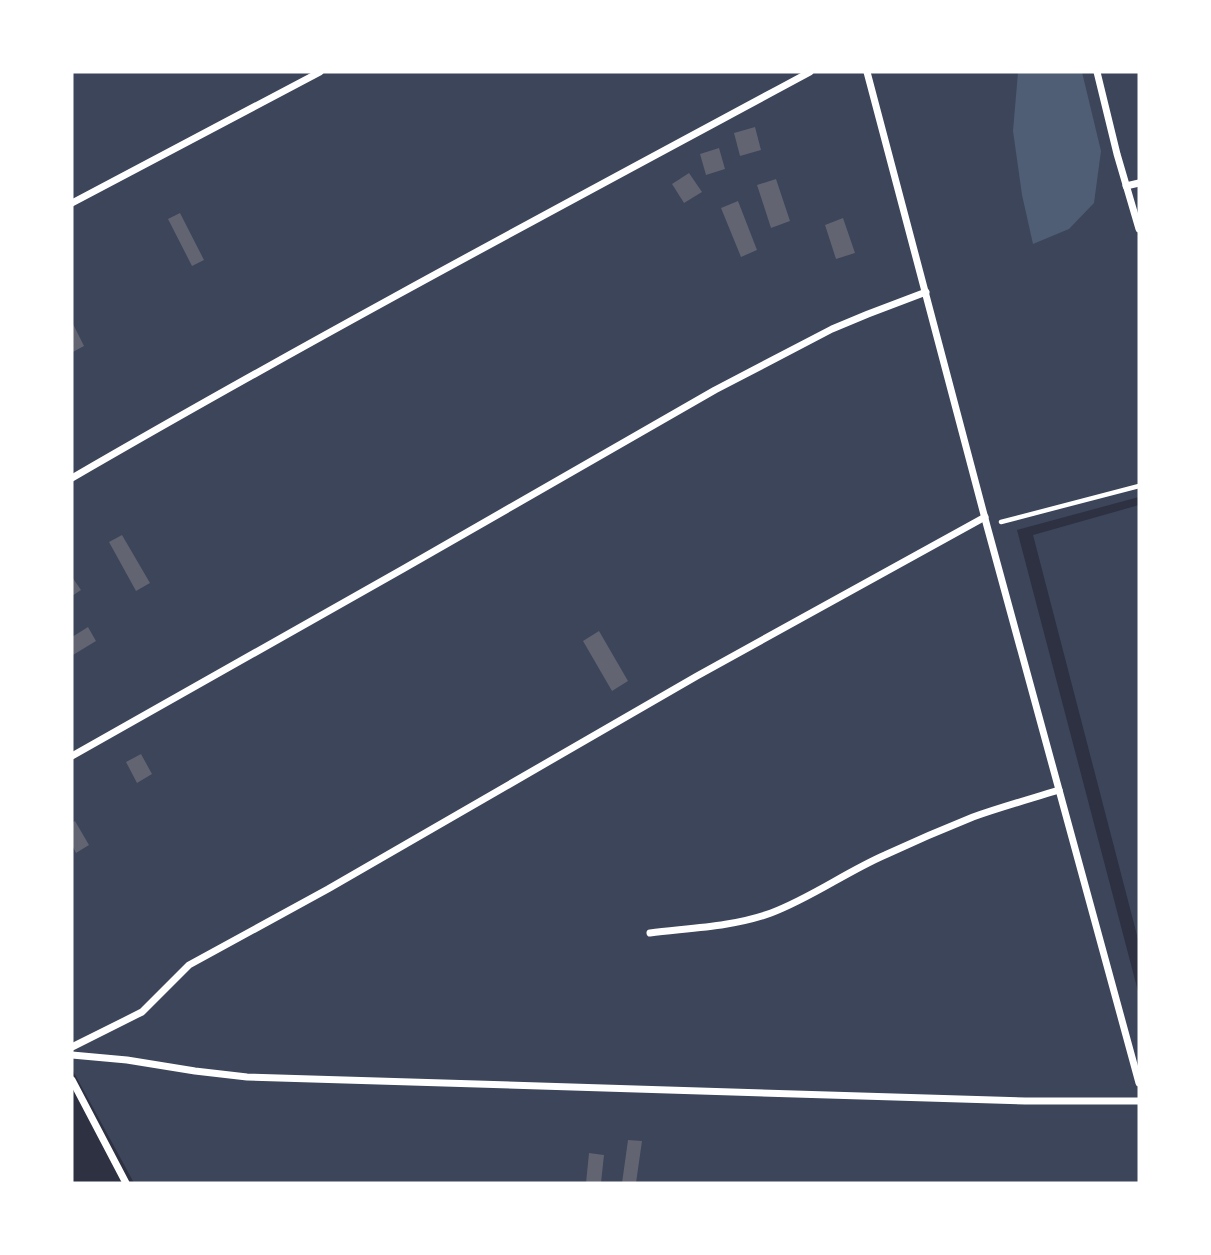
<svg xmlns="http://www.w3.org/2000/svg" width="1211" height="1255" viewBox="0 0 1211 1255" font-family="Ubuntu,sans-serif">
	<rect width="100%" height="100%" fill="#2d3142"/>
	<g fill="#3c4559">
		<path d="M 72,72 L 1139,72 L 1139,497 L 1017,530 L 1139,995 L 1139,1183 L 134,1183 L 72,1069 Z"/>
		<path d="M 1139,505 L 1139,943 L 1033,535 Z"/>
	</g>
	<path fill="#4f5d75" d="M 1018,72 L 1082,72 L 1101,151 L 1094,203 L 1069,229 L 1033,244 L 1022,195 L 1013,131 Z"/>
	<g fill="#626471">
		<path d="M 755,127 L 761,150 L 740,156 L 734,133 Z"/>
		<path d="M 719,148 L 725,169 L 706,175 L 700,154 Z"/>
		<path d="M 689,173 L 702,192 L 684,203 L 672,184 Z"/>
		<path d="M 776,179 L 790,221 L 771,228 L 757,185 Z"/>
		<path d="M 738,201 L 757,250 L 741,257 L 721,208 Z"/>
		<path d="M 180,213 L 204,260 L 192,266 L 168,219 Z"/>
		<path d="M 843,218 L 855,253 L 836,259 L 825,225 Z"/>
		<path d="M 72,322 L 84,346 L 73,352 L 72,349 Z"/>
		<path d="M 122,535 L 150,583 L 136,591 L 109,542 Z"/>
		<path d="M 72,577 L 81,590 L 72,596 Z"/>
		<path d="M 88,627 L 96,641 L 73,655 L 72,653 L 72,637 Z"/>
		<path d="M 599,631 L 628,681 L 612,691 L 583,641 Z"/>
		<path d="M 141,754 L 152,774 L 137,783 L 126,762 Z"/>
		<path d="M 75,821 L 89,845 L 76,853 L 72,845 L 72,823 Z"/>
		<path d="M 628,1140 L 642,1141 L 636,1183 L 622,1183 Z"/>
		<path d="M 589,1153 L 604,1155 L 601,1183 L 586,1183 Z"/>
	</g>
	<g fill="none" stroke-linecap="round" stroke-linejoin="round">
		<path stroke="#fff" stroke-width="4.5" d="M 1001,522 L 1139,486"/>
		<g stroke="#fff" stroke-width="7">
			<path d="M 867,72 L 987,526 L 1139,1083"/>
			<path d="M 1097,72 L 1117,154 L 1139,229"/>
			<path d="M 1126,186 L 1139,183"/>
			<path d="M 72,203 L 320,72"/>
			<path d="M 72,478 C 315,337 563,205 810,72"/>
			<path d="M 72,756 L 403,569 L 715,390 L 832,329 L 868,314 L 926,292"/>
			<path d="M 650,933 C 690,928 732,927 771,913 C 811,898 846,872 885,855 C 913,842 943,829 973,817 C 1001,807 1030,799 1059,790"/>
			<path d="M 72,1047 L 142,1012 L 189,965 L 328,889 L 697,676 L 985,517"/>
			<path d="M 72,1055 L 127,1060 L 195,1071 L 247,1077 L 1025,1101 L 1139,1101"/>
			<path d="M 72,1080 L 126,1183"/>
		</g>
	</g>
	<rect width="1211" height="1255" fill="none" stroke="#ffffff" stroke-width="147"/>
</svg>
